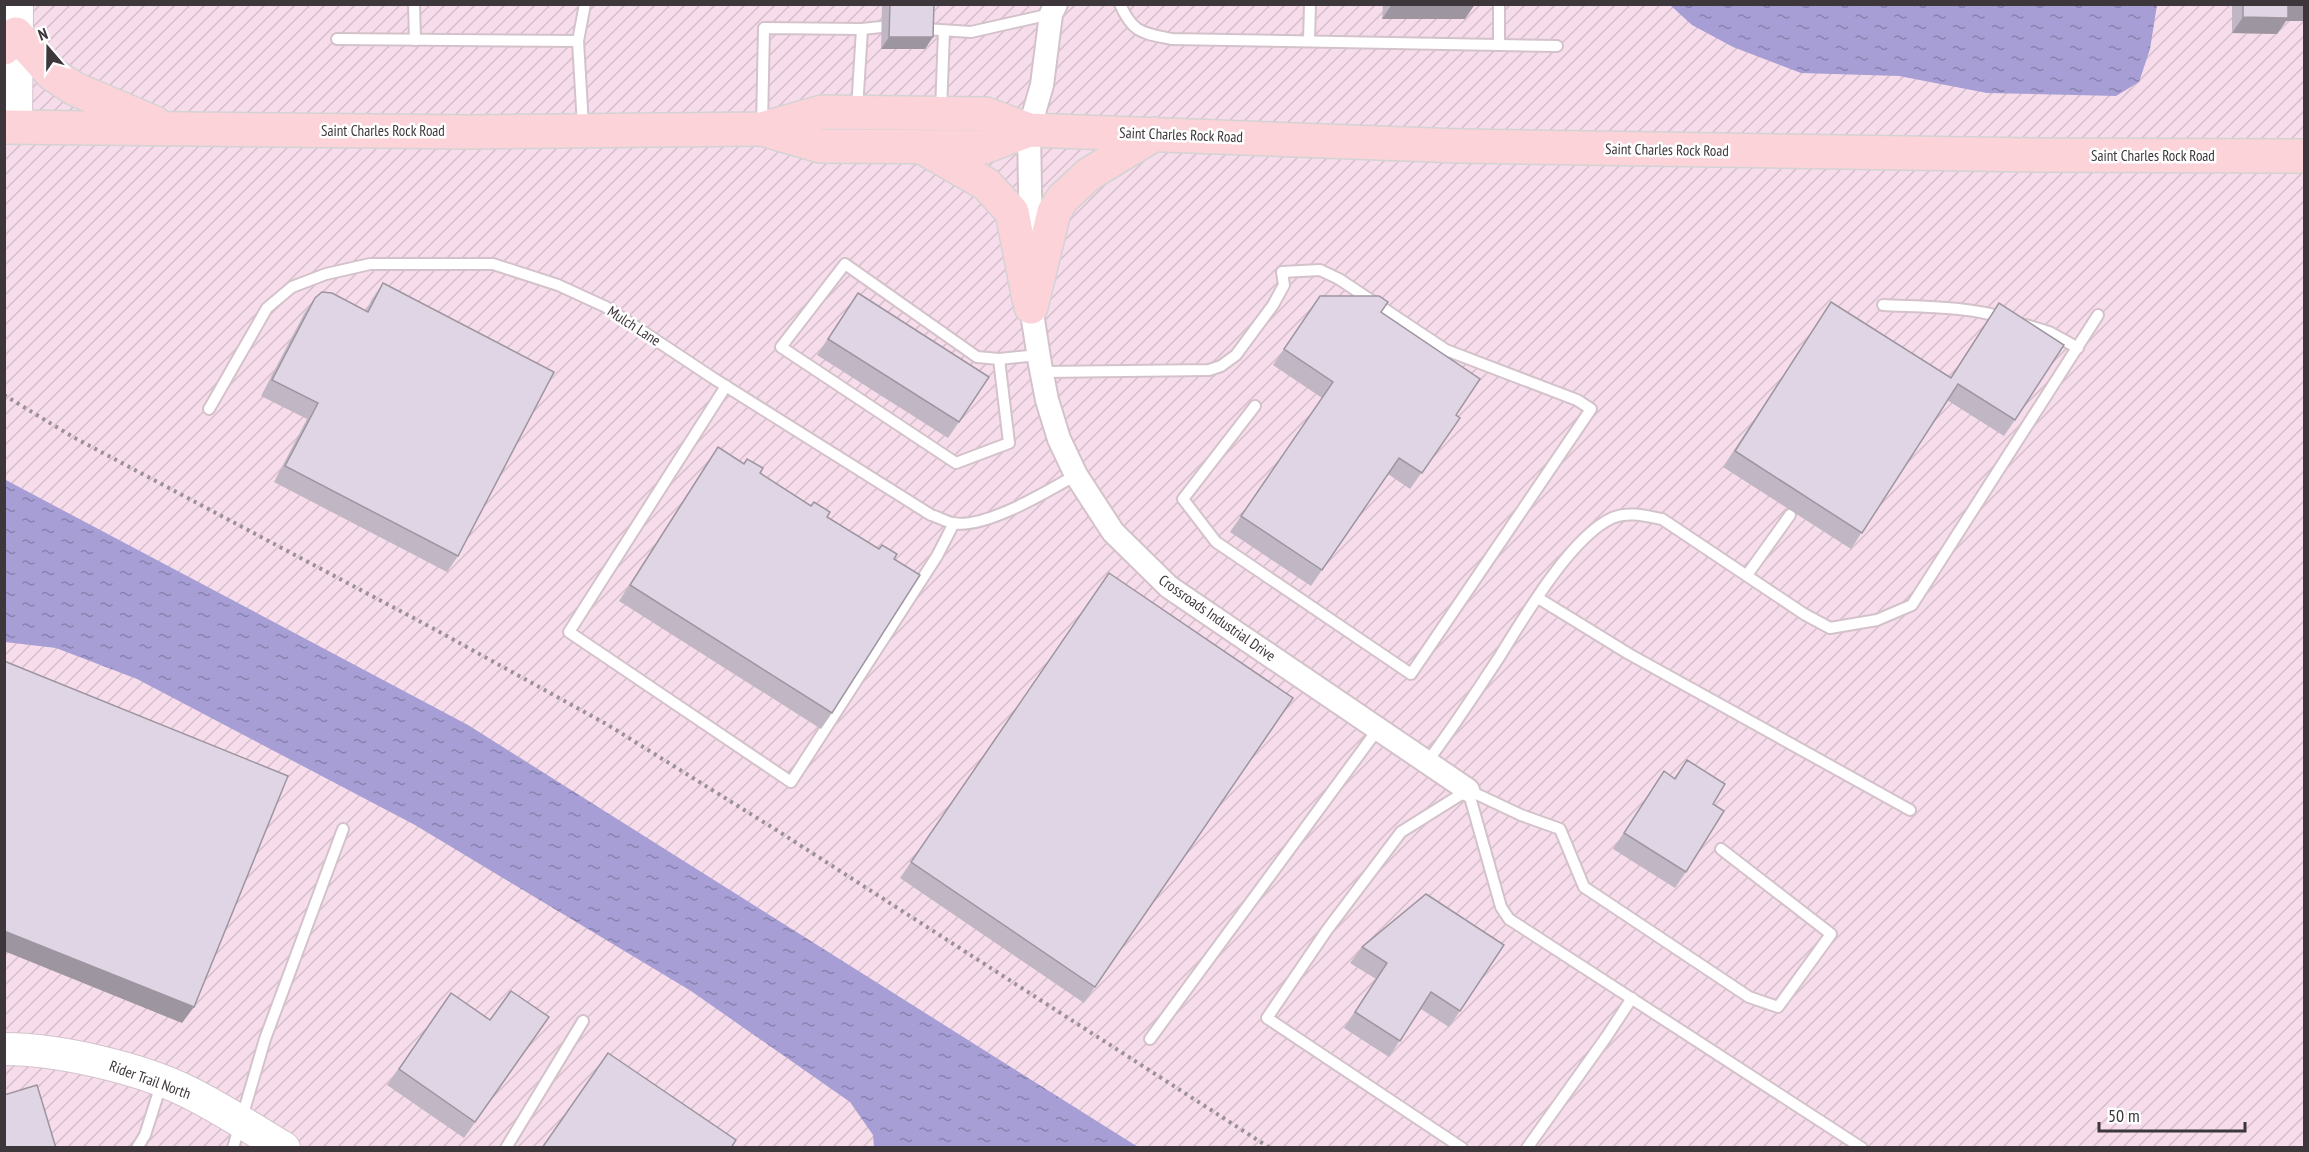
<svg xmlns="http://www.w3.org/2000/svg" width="2309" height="1152" viewBox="0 0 2309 1152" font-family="'PT Sans Narrow',sans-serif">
	<defs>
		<pattern id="industrial-furrows" width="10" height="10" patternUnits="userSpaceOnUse" patternTransform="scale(1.5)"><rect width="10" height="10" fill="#f7ddeb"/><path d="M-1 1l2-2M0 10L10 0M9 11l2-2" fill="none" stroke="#d5beca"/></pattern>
		<pattern id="water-ripples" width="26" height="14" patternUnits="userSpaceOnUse" patternTransform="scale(1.5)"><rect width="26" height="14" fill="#a69ed5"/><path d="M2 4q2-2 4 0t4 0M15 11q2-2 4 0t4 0" fill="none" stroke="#8882ae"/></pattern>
	</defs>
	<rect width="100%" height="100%" fill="#fdeef6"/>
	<rect fill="url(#industrial-furrows)" x="5" y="5" width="2299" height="1142"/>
	<g fill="url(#water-ripples)">
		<path d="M 1670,5 L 2157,5 L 2150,49 L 2139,82 L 2116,96 L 1987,93 L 1899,76 L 1801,73 L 1733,47 L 1692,25 Z"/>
		<path d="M 4,479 L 468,725 L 1138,1147 L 874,1147 L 873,1135 L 850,1102 L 691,991 L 415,825 L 137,679 L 56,648 L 5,642 Z"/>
	</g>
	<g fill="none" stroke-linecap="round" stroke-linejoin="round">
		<defs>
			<g id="lane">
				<path d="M 414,4 L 415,40"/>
				<path d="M 1120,4 C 1133,34 1143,33 1172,39 L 1557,46"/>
				<path d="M 925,29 L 971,32 L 1051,14"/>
				<path d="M 337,39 L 578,41 L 583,126"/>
				<path d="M 578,41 L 585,4"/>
				<path d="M 1309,41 L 1310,4"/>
				<path d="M 1499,45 L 1499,4"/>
				<path d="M 857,109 L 862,29"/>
				<path d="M 941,111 L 944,31"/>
				<path d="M 762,125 L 764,28 L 862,29 L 881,27"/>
				<path d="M 1883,305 C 1924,307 1966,306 2005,318"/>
				<path d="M 2026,325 L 2049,332 L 2078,348"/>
				<path d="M 999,359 L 1009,443 L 956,463 L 781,347 L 845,264 L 977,357 L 999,359 L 1039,355"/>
				<path d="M 1042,372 L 1209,370 L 1221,366 L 1236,355 L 1273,305 L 1284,285 L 1282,272 L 1320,270 L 1339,279 L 1446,350 L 1577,400 L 1591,409 L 1411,674 L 1216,542 L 1183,499 L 1255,406"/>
				<path d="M 726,386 L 569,632 L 791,782 L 937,556 L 954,523"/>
				<path d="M 209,409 L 267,308 L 292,287 L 326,274 L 370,264 L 493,264 L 558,285 L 606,307 L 713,378 L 931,515 C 938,517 945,521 952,523 C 984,530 1048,491 1076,475"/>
				<path d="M 1747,575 L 1790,515"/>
				<path d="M 1538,598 L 1629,654 L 1910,810"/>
				<path d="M 1427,762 C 1453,728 1476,692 1500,656 C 1524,617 1571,537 1612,518 C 1628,511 1646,516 1662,519 L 1804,614 L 1830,628 L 1877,620 L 1912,605 L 2098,315"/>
				<path d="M 1468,790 L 1521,815 L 1560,829 L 1584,887 L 1749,997 L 1778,1007 L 1831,934 L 1721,849"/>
				<path d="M 1468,790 L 1501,907 L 1509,919 L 1862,1148"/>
				<path d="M 1150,1039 L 1378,729"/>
				<path d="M 137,1148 L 145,1135 L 161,1085"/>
				<path d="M 233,1148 L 265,1039 L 343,829"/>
				<path d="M 506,1148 L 583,1021"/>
				<path d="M 1462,1148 L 1267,1018 L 1327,930 L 1401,832 L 1468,790"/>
				<path d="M 1527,1148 L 1607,1036 L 1632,998"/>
			</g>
			<g id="street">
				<path d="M 1031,250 L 1029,130 L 1042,85 L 1051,14 L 1056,4"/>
				<path d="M 1031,292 L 1031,307 L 1040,364 L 1047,400 L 1059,439 L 1076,475 L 1113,532 L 1169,587 L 1468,790"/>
			</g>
			<g id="secondary">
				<path d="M 16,127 L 17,4"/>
				<path d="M 4,1049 C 58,1049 140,1068 188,1092 C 221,1108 252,1129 284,1148"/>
			</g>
			<g id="primary">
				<path d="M 4,48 L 16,34 L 52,74 L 75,89 L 155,123"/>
				<path d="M 4,127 L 470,132 L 762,129 L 822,112 L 986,114 L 1029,130 L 1460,146 L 2035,155 L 2304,156"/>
				<path d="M 762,129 L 820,146 L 984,147 L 1029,130"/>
				<path d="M 925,149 L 986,184 L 1012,212 L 1029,299"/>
				<path d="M 1031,307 L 1054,212 L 1063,198 L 1089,174 L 1155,134"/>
			</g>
		</defs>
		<use href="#lane" stroke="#d4c2cb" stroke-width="14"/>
		<use href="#street" stroke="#d4c2cb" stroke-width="26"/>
		<use href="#secondary" stroke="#d4c2cb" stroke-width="34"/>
		<use href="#primary" stroke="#d4d3d4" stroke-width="36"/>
		<path stroke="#9b9096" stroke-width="4" stroke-dasharray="3 4.5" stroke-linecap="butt" d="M 4,395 L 73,437 L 436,630 L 608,725 L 778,831 L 1270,1148"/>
		<use href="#lane" stroke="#fff" stroke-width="10"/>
		<use href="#street" stroke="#fff" stroke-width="22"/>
		<use href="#secondary" stroke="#fff" stroke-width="32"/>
		<use href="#primary" stroke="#fbd3d9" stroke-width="33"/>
	</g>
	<g fill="#c1b7c4">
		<path d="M 882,4 L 934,4 L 933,37 L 925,49 L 881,49 Z"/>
		<path d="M 1383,4 L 1475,4 L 1465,19 L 1382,19 Z"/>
		<path d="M 2232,4 L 2304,4 L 2304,21 L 2286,21 L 2277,34 L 2232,33 Z"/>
		<path d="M 383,283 L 458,556 L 447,572 L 274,482 L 307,419 L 261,396 L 304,314 L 315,298 L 366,311 L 372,299 Z"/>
		<path d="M 858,293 L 959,422 L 948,438 L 817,355 Z"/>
		<path d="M 1320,296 L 1381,312 L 1456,415 L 1460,418 L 1410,489 L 1388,474 L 1311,586 L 1230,532 L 1322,398 L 1273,365 Z"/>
		<path d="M 1831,302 L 1950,378 L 1999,303 L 2015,420 L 2004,436 L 1947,400 L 1851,549 L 1723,467 Z"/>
		<path d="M 718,447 L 894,559 L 832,713 L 821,729 L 619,601 L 707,463 Z"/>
		<path d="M 1109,573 L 1293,698 L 1084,1003 L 900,878 Z"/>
		<path d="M 1687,760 L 1713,804 L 1686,872 L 1675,888 L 1613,849 L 1664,771 L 1674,778 Z"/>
		<path d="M 1362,947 L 1460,1011 L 1449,1027 L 1421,1009 L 1389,1057 L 1344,1028 L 1376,979 L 1350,963 Z"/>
		<path d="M 451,993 L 490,1020 L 549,1017 L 464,1138 L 387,1085 Z"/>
	</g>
	<g fill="#9d95a0">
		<path d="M 1392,4 L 1475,4 L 1465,19 L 1382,19 Z"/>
		<path d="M 2288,5 L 2304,5 L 2304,21 L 2286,21 L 2277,34 L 2232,33 L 2243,17 Z"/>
		<path d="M 889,37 L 933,37 L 925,49 L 881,49 Z"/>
		<path d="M 4,931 L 194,1007 L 182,1023 L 4,951 Z"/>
	</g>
	<g fill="#e0d5e4" stroke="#9d95a0" stroke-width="1.5">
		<path d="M 890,4 L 934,4 L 933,37 L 889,37 Z"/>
		<path d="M 2243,4 L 2304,4 L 2304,5 L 2288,5 L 2288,18 L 2243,17 Z"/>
		<path d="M 383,283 L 554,372 L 458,556 L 285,466 L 318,403 L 272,380 L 315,298 L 322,292 L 332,293 L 368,312 Z"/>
		<path d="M 858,293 L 989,377 L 959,422 L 828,339 Z"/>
		<path d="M 1320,296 L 1379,296 L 1388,302 L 1381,312 L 1480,379 L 1456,415 L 1460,418 L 1422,473 L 1399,458 L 1322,570 L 1241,516 L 1333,382 L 1284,349 Z"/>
		<path d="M 1831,302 L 1951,378 L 1999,303 L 2064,345 L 2015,420 L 1958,384 L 1862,533 L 1735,451 Z"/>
		<path d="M 718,447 L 744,464 L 747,459 L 763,468 L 760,473 L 811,506 L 814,502 L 830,512 L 827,517 L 879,549 L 882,545 L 897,554 L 894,559 L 920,575 L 832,713 L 630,585 Z"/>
		<path d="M 1109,573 L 1293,698 L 1095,987 L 911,862 Z"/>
		<path d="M 4,661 L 288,776 L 194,1007 L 4,931 Z"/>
		<path d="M 1687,760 L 1725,784 L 1713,804 L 1724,811 L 1686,872 L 1624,833 L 1664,771 L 1675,779 Z"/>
		<path d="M 1426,894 L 1504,945 L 1460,1011 L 1431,992 L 1400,1041 L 1355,1012 L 1387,963 L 1362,947 Z"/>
		<path d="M 511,991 L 549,1017 L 475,1122 L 399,1069 L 451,993 L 490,1020 Z"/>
		<path d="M 608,1053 L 736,1140 L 731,1148 L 542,1148 Z"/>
		<path d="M 37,1085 L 56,1148 L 4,1148 L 4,1095 Z"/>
	</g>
	<g text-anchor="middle" stroke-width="5" stroke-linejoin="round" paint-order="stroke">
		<g font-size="15" fill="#3d363a" stroke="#fff">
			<text x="383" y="136">Saint Charles Rock Road</text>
			<text transform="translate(1181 135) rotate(2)" y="5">Saint Charles Rock Road</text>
			<text transform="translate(1667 150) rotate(1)" y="5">Saint Charles Rock Road</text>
			<text x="2153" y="161">Saint Charles Rock Road</text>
			<text transform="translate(634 326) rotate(33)" y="5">Mulch Lane</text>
			<text transform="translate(1217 618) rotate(35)" y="5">Crossroads Industrial Drive</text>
			<text transform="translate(150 1080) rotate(20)" y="5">Rider Trail North</text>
		</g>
	</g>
	<rect width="2309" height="1152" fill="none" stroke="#3d363a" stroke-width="12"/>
	<g transform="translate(48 48) rotate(340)" stroke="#ffffff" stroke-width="4.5" paint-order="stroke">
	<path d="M0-4.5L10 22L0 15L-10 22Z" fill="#3d363a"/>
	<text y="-9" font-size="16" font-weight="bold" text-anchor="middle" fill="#3d363a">N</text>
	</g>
	<path d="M2099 1122v9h146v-9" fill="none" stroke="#3d363a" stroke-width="3"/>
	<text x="2108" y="1122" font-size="18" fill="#3d363a" stroke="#ffffff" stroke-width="4.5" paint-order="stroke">50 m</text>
</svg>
